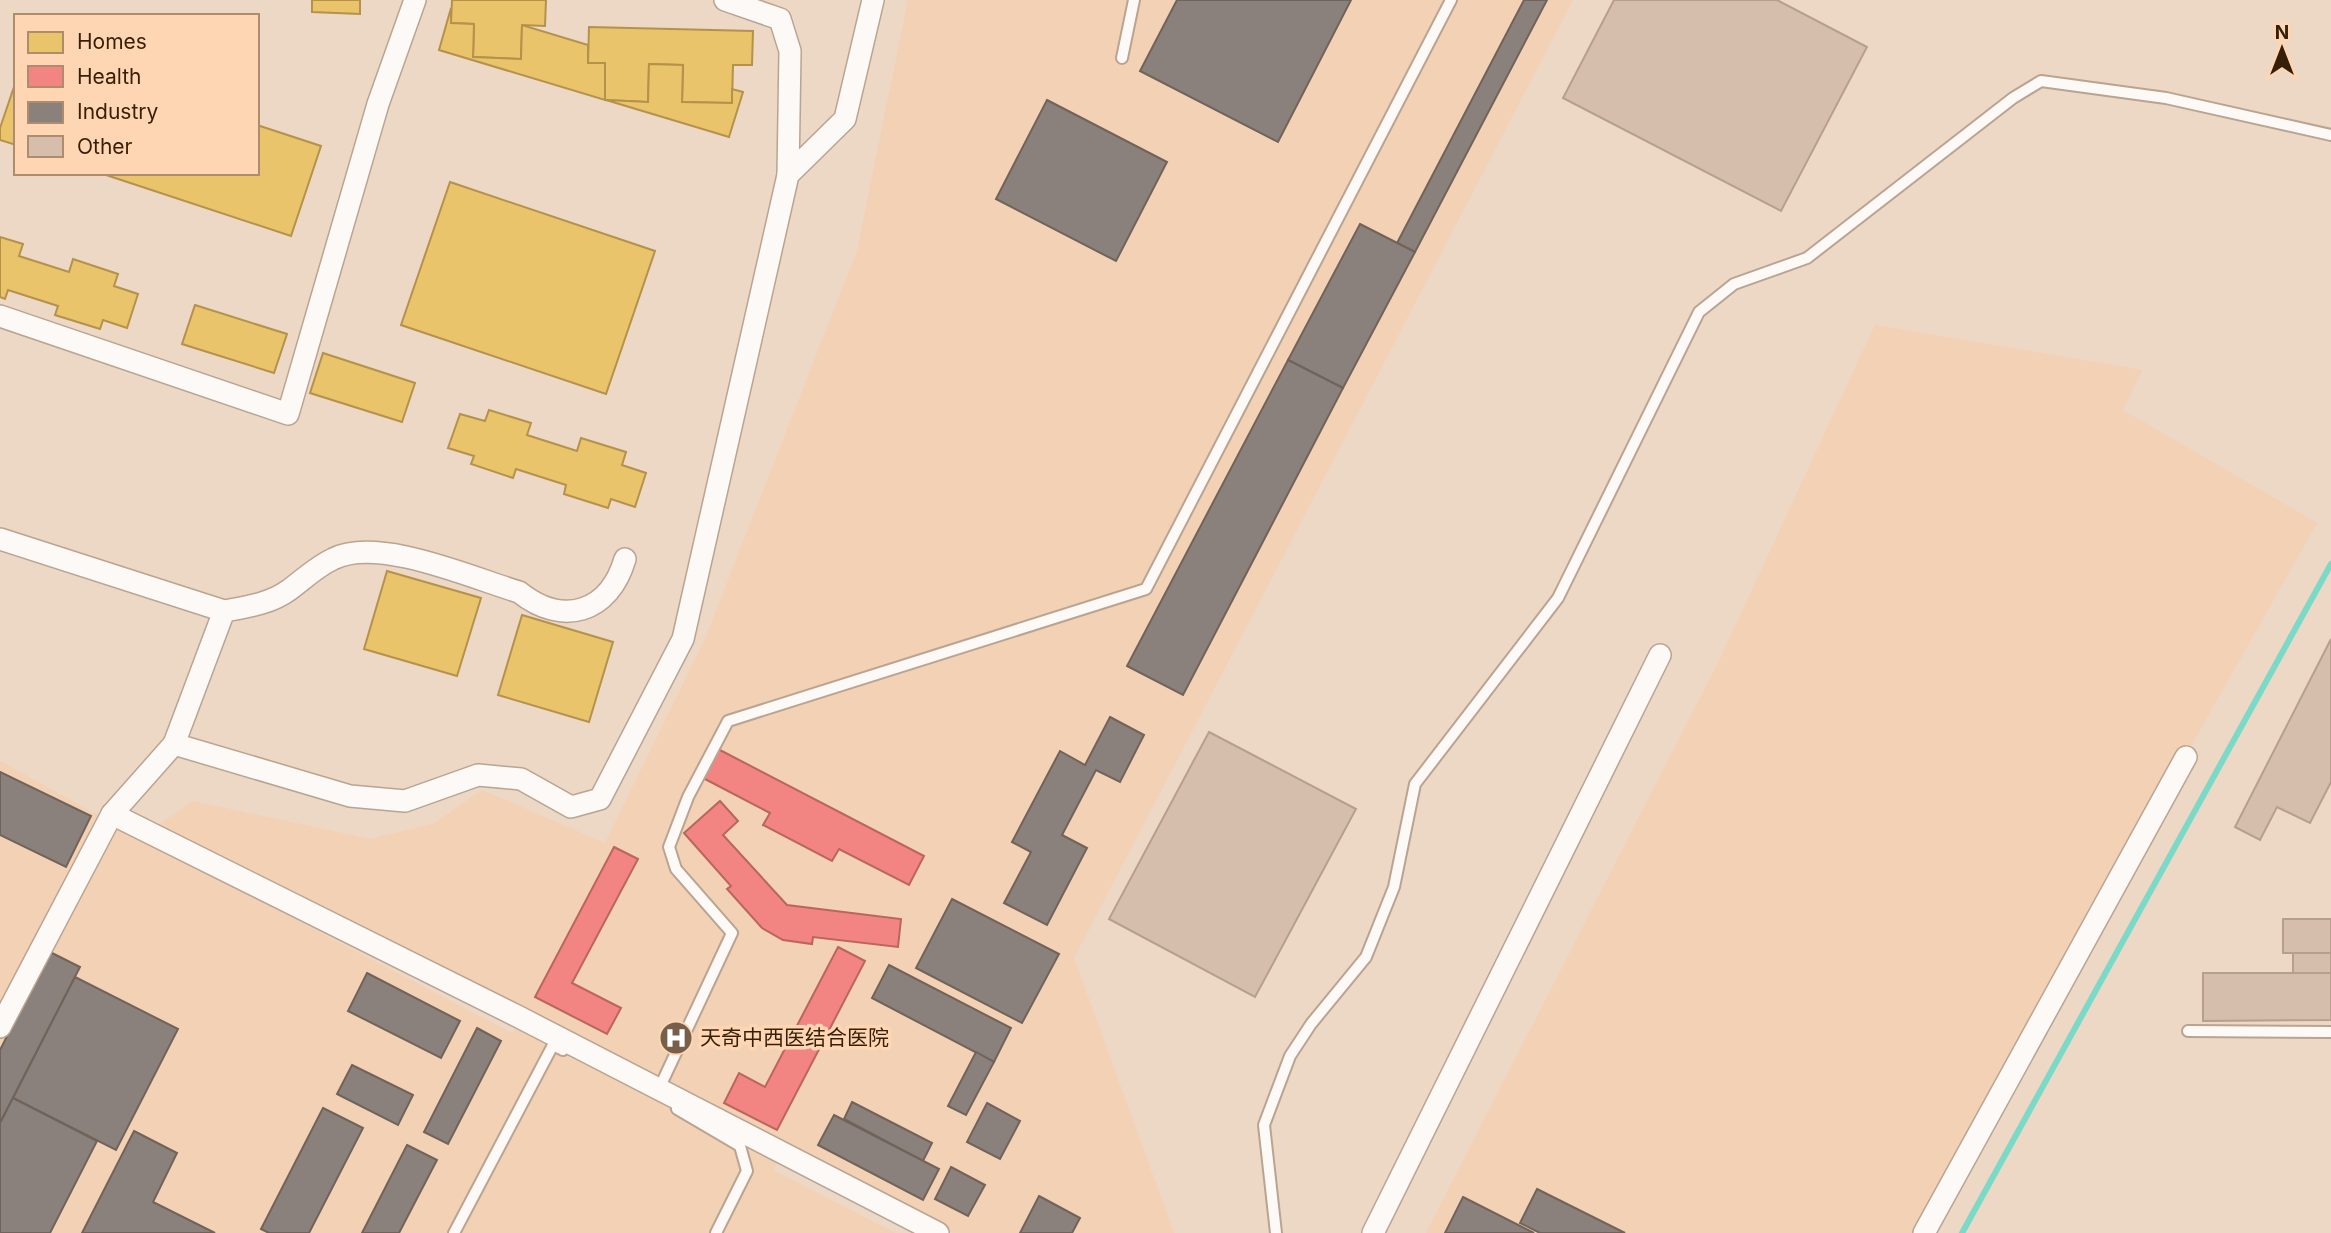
<svg xmlns="http://www.w3.org/2000/svg" width="2331" height="1233" viewBox="0 0 2331 1233" font-family="Inter,'Noto Sans SC',sans-serif">
	<rect width="100%" height="100%" fill="#edd7c5"/>
	<g fill="#f3d1b4" fill-rule="evenodd">
		<path d="M 908,0 L 1573,0 L 1074,958 L 1174,1233 L 953,1233 L 783,1151 L 773,1170 L 895,1233 L 0,1233 L 0,761 L 139,838 L 193,801 L 370,839 L 433,824 L 482,790 L 605,843 L 705,639 L 857,251 ZM 170,854 L 518,1023 L 512,1033 Z"/>
		<path d="M 1875,325 L 2142,370 L 2123,410 L 2317,523 L 1916,1233 L 1426,1233 L 1719,661 Z"/>
	</g>
	<g fill="#e9c46a" stroke="#b4924c" stroke-width="2">
		<path d="M 312,0 L 360,0 L 360,14 L 312,12 Z"/>
		<path d="M 452,0 L 546,0 L 545,26 L 522,25 L 521,59 L 473,57 L 474,24 L 451,23 Z"/>
		<path d="M 451,8 L 451,23 L 474,24 L 473,57 L 521,59 L 522,25 L 588,45 L 588,63 L 605,63 L 605,100 L 439,50 Z"/>
		<path d="M 589,27 L 753,31 L 752,65 L 733,65 L 732,103 L 682,102 L 683,65 L 649,64 L 648,102 L 605,100 L 605,63 L 588,63 Z"/>
		<path d="M 649,64 L 683,65 L 682,102 L 732,103 L 732,89 L 743,92 L 729,137 L 606,100 L 648,102 Z"/>
		<path d="M 16,81 L 16,145 L 0,140 L 0,128 Z"/>
		<path d="M 257,125 L 321,146 L 291,236 L 100,173 L 257,173 Z"/>
		<path d="M 450,182 L 655,251 L 606,394 L 401,325 Z"/>
		<path d="M 0,237 L 23,244 L 19,256 L 69,272 L 73,259 L 118,274 L 114,286 L 138,294 L 127,328 L 103,320 L 100,329 L 55,315 L 58,306 L 8,290 L 5,299 L 0,297 Z"/>
		<path d="M 195,305 L 287,334 L 274,373 L 182,344 Z"/>
		<path d="M 323,353 L 415,383 L 402,422 L 310,393 Z"/>
		<path d="M 489,410 L 531,423 L 527,435 L 577,451 L 581,438 L 626,452 L 622,465 L 646,473 L 635,507 L 611,499 L 608,508 L 564,494 L 566,485 L 516,469 L 513,478 L 471,464 L 474,456 L 448,448 L 460,414 L 485,421 Z"/>
		<path d="M 387,571 L 481,598 L 457,676 L 364,649 Z"/>
		<path d="M 522,615 L 613,642 L 589,722 L 498,695 Z"/>
	</g>
	<g fill="#f28482" stroke="#ba655d" stroke-width="2">
		<path d="M 718,749 L 924,856 L 909,885 L 839,849 L 832,861 L 763,825 L 770,813 L 703,778 Z"/>
		<path d="M 720,801 L 738,821 L 723,835 L 787,905 L 901,919 L 898,947 L 813,937 L 812,944 L 783,940 L 762,928 L 727,889 L 731,886 L 684,833 Z"/>
		<path d="M 614,847 L 638,859 L 572,983 L 621,1008 L 607,1034 L 535,997 Z"/>
		<path d="M 838,947 L 865,961 L 777,1130 L 724,1103 L 739,1073 L 765,1087 Z"/>
	</g>
	<g fill="#8a817c" stroke="#716359" stroke-width="2">
		<path d="M 1177,0 L 1351,0 L 1278,142 L 1140,71 Z"/>
		<path d="M 1524,0 L 1547,0 L 1415,252 L 1397,243 Z"/>
		<path d="M 1047,100 L 1167,162 L 1116,261 L 996,199 Z"/>
		<path d="M 1360,224 L 1415,252 L 1343,388 L 1288,360 Z"/>
		<path d="M 1288,360 L 1343,388 L 1183,695 L 1127,666 Z"/>
		<path d="M 1110,717 L 1144,735 L 1120,782 L 1096,770 L 1062,835 L 1087,848 L 1047,925 L 1004,903 L 1031,852 L 1012,842 L 1060,751 L 1085,765 Z"/>
		<path d="M 0,772 L 91,816 L 66,867 L 0,835 Z"/>
		<path d="M 952,899 L 1059,954 L 1022,1023 L 916,968 Z"/>
		<path d="M 50,952 L 80,967 L 0,1123 L 0,1050 Z"/>
		<path d="M 889,965 L 1011,1028 L 994,1062 L 872,998 Z"/>
		<path d="M 367,973 L 460,1021 L 441,1058 L 348,1011 Z"/>
		<path d="M 75,977 L 178,1029 L 116,1150 L 13,1098 Z"/>
		<path d="M 477,1028 L 501,1041 L 448,1144 L 424,1132 Z"/>
		<path d="M 976,1052 L 994,1062 L 966,1115 L 948,1106 Z"/>
		<path d="M 352,1065 L 413,1095 L 398,1125 L 337,1094 Z"/>
		<path d="M 13,1098 L 97,1141 L 50,1233 L 0,1233 L 0,1123 Z"/>
		<path d="M 852,1102 L 932,1143 L 923,1161 L 844,1119 Z"/>
		<path d="M 987,1103 L 1020,1121 L 1000,1159 L 967,1142 Z"/>
		<path d="M 323,1108 L 363,1128 L 309,1233 L 269,1233 L 261,1229 Z"/>
		<path d="M 834,1115 L 939,1169 L 923,1200 L 818,1145 Z"/>
		<path d="M 134,1131 L 177,1153 L 153,1202 L 215,1233 L 82,1233 Z"/>
		<path d="M 407,1145 L 437,1160 L 399,1233 L 362,1233 Z"/>
		<path d="M 951,1167 L 985,1185 L 968,1216 L 935,1199 Z"/>
		<path d="M 1537,1189 L 1625,1233 L 1540,1233 L 1520,1223 Z"/>
		<path d="M 1039,1196 L 1080,1218 L 1072,1233 L 1020,1233 Z"/>
		<path d="M 1463,1197 L 1534,1233 L 1445,1233 Z"/>
	</g>
	<g fill="none" stroke-linecap="round" stroke-linejoin="round">
		<path stroke="#7adac7" stroke-width="6" d="M 1962,1233 L 2331,564"/>
	</g>
	<g fill="#d5beab" stroke="#b6a08d" stroke-width="2">
		<path d="M 1614,0 L 1777,0 L 1867,47 L 1781,211 L 1563,98 Z"/>
		<path d="M 2331,639 L 2331,782 L 2310,823 L 2277,807 L 2260,840 L 2235,827 Z"/>
		<path d="M 1209,732 L 1356,809 L 1255,997 L 1109,919 Z"/>
		<rect x="2283" y="919" width="48" height="34"/>
		<rect x="2293" y="953" width="38" height="20"/>
		<path d="M 2203,973 L 2331,973 L 2331,1020 L 2203,1021 Z"/>
	</g>
	<g fill="none" stroke-linecap="round" stroke-linejoin="round">
		<defs>
			<g id="lane">
				<path d="M 1122,58 L 1134,0"/>
				<path d="M 2188,1031 L 2331,1032"/>
				<path d="M 658,1091 L 732,933 L 676,869 L 669,847 L 688,797 L 728,721 L 1146,589 L 1451,0"/>
				<path d="M 677,1109 L 740,1146 L 747,1171 L 716,1233"/>
				<path d="M 454,1233 L 553,1045 L 563,1050"/>
				<path d="M 1276,1233 L 1264,1125 L 1290,1056 L 1311,1024 L 1366,957 L 1394,887 L 1415,784 L 1558,598 L 1699,312 L 1734,284 L 1807,258 L 2013,98 L 2041,81 L 2166,98 L 2331,135"/>
			</g>
			<g id="street">
				<path d="M 725,0 L 780,19 L 790,51 L 788,175"/>
				<path d="M 0,316 L 288,414 L 378,104 L 415,0"/>
				<path d="M 0,539 L 224,611 C 246,607 270,604 289,590 C 304,579 316,567 333,559 C 378,536 472,578 519,592 C 563,627 609,613 625,559"/>
				<path d="M 174,744 L 224,611"/>
				<path d="M 112,814 L 519,1017 L 938,1233"/>
				<path d="M 0,1027 L 112,814 L 174,744 L 350,796 L 405,801 L 478,775 L 521,779 L 571,807 L 600,799 L 683,639 L 788,175 L 845,119 L 873,0"/>
				<path d="M 1373,1233 L 1660,655"/>
				<path d="M 1924,1233 L 2186,757"/>
			</g>
		</defs>
		<use href="#lane" stroke="#baa491" stroke-width="14"/>
		<use href="#street" stroke="#baa491" stroke-width="24"/>
		<use href="#lane" stroke="#fcf9f6" stroke-width="10"/>
		<use href="#street" stroke="#fcf9f6" stroke-width="21"/>
	</g>
	<defs>
		<symbol id="hospital-disc" viewBox="-11 -11 22 22"><circle r="9.5" fill="#775f49" stroke="#fed6b4"/><path d="M-5-5h3v3.5h4V-5h3V5h-3V1.5h-4V5h-3Z" fill="#fff"/></symbol>
	</defs>
	<g fill-rule="evenodd">
		<use href="#hospital-disc" x="657" y="1019" width="38" height="38"/>
	</g>
	<g text-anchor="middle" stroke-width="7" stroke-linejoin="round" paint-order="stroke">
		<g font-size="21" fill="#371e06" stroke="#fed6b4" text-anchor="start">
			<text x="700" y="1045">天奇中西医结合医院</text>
		</g>
	</g>
	<rect x="14" y="14" width="245" height="161" fill="#fed6b4" stroke="#ae8c6e" stroke-width="2"/>
	<rect x="28" y="32" width="35" height="21" fill="#e9c46a" stroke="#ae8c6e" stroke-width="2"/>
	<text x="77" y="49" font-size="21" fill="#371e06">Homes</text>
	<rect x="28" y="66" width="35" height="21" fill="#f28482" stroke="#ae8c6e" stroke-width="2"/>
	<text x="77" y="84" font-size="21" fill="#371e06">Health</text>
	<rect x="28" y="102" width="35" height="21" fill="#8a817c" stroke="#ae8c6e" stroke-width="2"/>
	<text x="77" y="119" font-size="21" fill="#371e06">Industry</text>
	<rect x="28" y="136" width="35" height="21" fill="#d5beab" stroke="#ae8c6e" stroke-width="2"/>
	<text x="77" y="154" font-size="21" fill="#371e06">Other</text>
	<g transform="translate(2282 49)" stroke="#fed6b4" stroke-width="5" paint-order="stroke">
	<path d="M0-5L12 26L0 18L-12 26Z" fill="#371e06"/>
	<text y="-10" font-size="19" font-weight="bold" text-anchor="middle" fill="#371e06">N</text>
	</g>
</svg>
